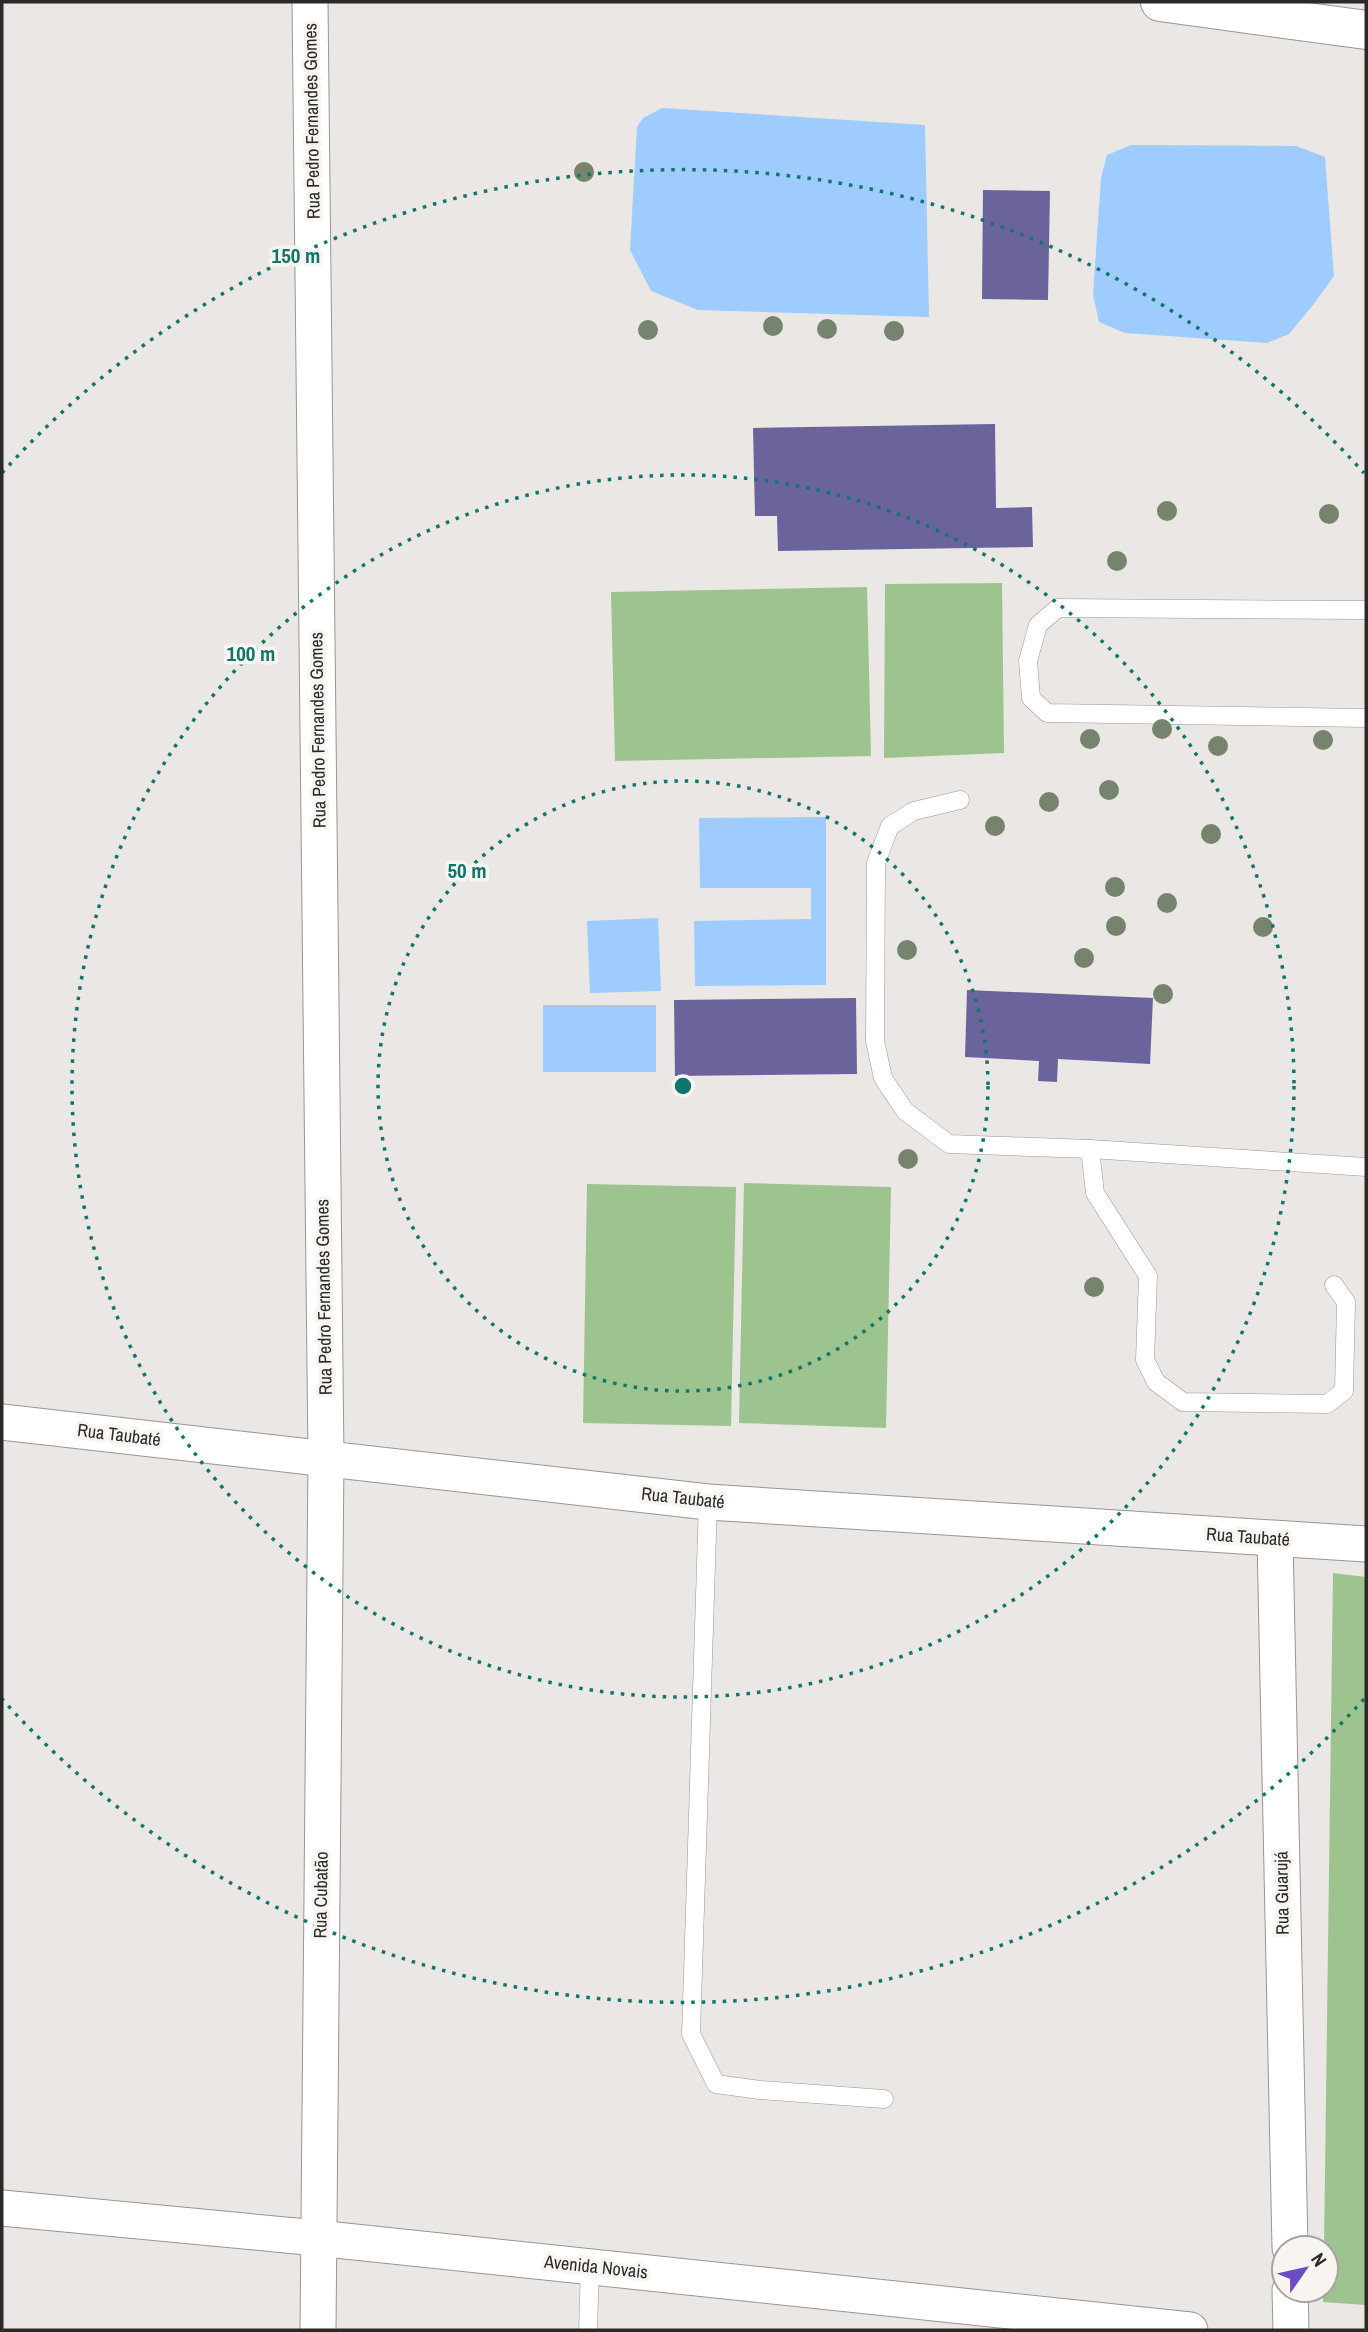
<svg xmlns="http://www.w3.org/2000/svg" width="1368" height="2332" viewBox="0 0 1368 2332" font-family="'Archivo Narrow',sans-serif">
	<rect width="100%" height="100%" fill="#eae7e4"/>
	<g fill="#9dc48e">
		<path d="M 1002,583 L 1004,753 L 884,758 L 885,584 Z"/>
		<path d="M 867,587 L 871,756 L 615,761 L 611,592 Z"/>
		<path d="M 744,1183 L 891,1187 L 886,1428 L 739,1423 Z"/>
		<path d="M 587,1184 L 736,1187 L 731,1426 L 583,1423 Z"/>
		<path d="M 1333,1573 L 1366,1577 L 1366,2305 L 1323,2302 L 1323,2290 L 1326,2290 L 1326,2248 L 1324,2248 Z"/>
	</g>
	<g fill="#9eccff">
		<path d="M 662,108 L 925,125 L 929,317 L 698,310 L 651,291 L 630,250 L 637,127 L 643,118 Z"/>
		<path d="M 1131,145 L 1296,146 L 1325,157 L 1334,276 L 1313,305 L 1289,334 L 1267,343 L 1125,333 L 1099,322 L 1093,295 L 1101,178 L 1107,155 Z"/>
		<path d="M 826,817 L 826,985 L 695,986 L 694,921 L 811,919 L 811,888 L 700,888 L 699,818 Z"/>
		<path d="M 658,918 L 661,991 L 590,993 L 587,921 Z"/>
		<rect x="543" y="1005" width="113" height="67"/>
	</g>
	<g fill="#6b649c">
		<path d="M 983,190 L 1050,191 L 1048,300 L 982,299 Z"/>
		<path d="M 995,424 L 996,508 L 1032,507 L 1033,547 L 778,551 L 777,516 L 755,516 L 753,428 Z"/>
		<path d="M 967,990 L 1153,998 L 1150,1064 L 1058,1059 L 1057,1082 L 1038,1081 L 1039,1061 L 965,1057 Z"/>
		<path d="M 856,998 L 857,1074 L 675,1076 L 674,1000 Z"/>
	</g>
	<g fill="none" stroke-linecap="round" stroke-linejoin="round">
		<defs>
			<g id="service">
				<path d="M 1366,610 L 1058,608 L 1038,625 L 1028,661 L 1031,698 L 1047,713 L 1366,718"/>
				<path d="M 960,800 L 914,811 L 890,826 L 876,863 L 875,1041 L 883,1078 L 905,1111 L 949,1144 L 1090,1149 L 1366,1167"/>
				<path d="M 1090,1149 L 1095,1193 L 1148,1276 L 1145,1360 L 1156,1382 L 1183,1402 L 1327,1404 L 1344,1391 L 1346,1302 L 1334,1285"/>
				<path d="M 708,1502 L 691,2034 L 716,2084 L 760,2090 L 884,2099"/>
				<path d="M 588,2330 L 590,2267"/>
			</g>
			<g id="minor">
				<path d="M 310,2 L 326,1459 L 318,2330"/>
				<path d="M 2,1422 L 708,1502 L 1366,1544"/>
				<path d="M 1275,1539 L 1290,2248"/>
				<path d="M 2,2208 L 317,2238 L 1190,2330"/>
				<path d="M 1290,2290 L 1291,2330"/>
			</g>
			<path id="tertiary" d="M 1160,2 L 1366,30"/>
		</defs>
		<use href="#service" stroke="#989693" stroke-width="19"/>
		<use href="#minor" stroke="#989693" stroke-width="37"/>
		<use href="#tertiary" stroke="#989693" stroke-width="40"/>
		<use href="#service" stroke="#fff" stroke-width="18"/>
		<use href="#minor" stroke="#fff" stroke-width="35"/>
		<use href="#tertiary" stroke="#fff" stroke-width="38"/>
	</g>
	<g fill="#76836d">
		<circle cx="584" cy="172" r="10"/>
		<circle cx="773" cy="326" r="10"/>
		<circle cx="827" cy="329" r="10"/>
		<circle cx="648" cy="330" r="10"/>
		<circle cx="894" cy="331" r="10"/>
		<circle cx="1167" cy="511" r="10"/>
		<circle cx="1329" cy="514" r="10"/>
		<circle cx="1117" cy="561" r="10"/>
		<circle cx="1162" cy="729" r="10"/>
		<circle cx="1090" cy="739" r="10"/>
		<circle cx="1323" cy="740" r="10"/>
		<circle cx="1218" cy="746" r="10"/>
		<circle cx="1109" cy="790" r="10"/>
		<circle cx="1049" cy="802" r="10"/>
		<circle cx="995" cy="826" r="10"/>
		<circle cx="1211" cy="834" r="10"/>
		<circle cx="1115" cy="887" r="10"/>
		<circle cx="1167" cy="903" r="10"/>
		<circle cx="1116" cy="926" r="10"/>
		<circle cx="1263" cy="927" r="10"/>
		<circle cx="907" cy="950" r="10"/>
		<circle cx="1084" cy="958" r="10"/>
		<circle cx="1163" cy="994" r="10"/>
		<circle cx="908" cy="1159" r="10"/>
		<circle cx="1094" cy="1287" r="10"/>
	</g>
	<g fill="none" stroke="#0f766e" stroke-width="3.5" stroke-dasharray="3.5 7">
		<circle cx="683" cy="1086" r="305"/>
		<circle cx="683" cy="1086" r="611"/>
		<path d="M1364 1699A916 916 0 0 1 2 1699M2 473A916 916 0 0 1 1364 473"/>
	</g>
	<g text-anchor="middle" stroke-width="7" stroke-linejoin="round" paint-order="stroke">
		<g font-size="18" fill="#2b2a29" stroke="#f8f5f1">
			<text transform="translate(312 121) rotate(-91)" y="6">Rua Pedro Fernandes Gomes</text>
			<text transform="translate(318 730) rotate(-91)" y="6">Rua Pedro Fernandes Gomes</text>
			<text transform="translate(324 1297) rotate(-91)" y="6">Rua Pedro Fernandes Gomes</text>
			<text transform="translate(119 1435) rotate(7)" y="6">Rua Taubaté</text>
			<text transform="translate(683 1498) rotate(6)" y="6">Rua Taubaté</text>
			<text transform="translate(1248 1537) rotate(4)" y="6">Rua Taubaté</text>
			<text transform="translate(1282 1893) rotate(-91)" y="6">Rua Guarujá</text>
			<text transform="translate(321 1895) rotate(-89)" y="6">Rua Cubatão</text>
			<text transform="translate(596 2267) rotate(6)" y="6">Avenida Novais</text>
		</g>
	</g>
	<circle cx="683" cy="1086" r="10" fill="#0f766e" stroke="#f8f5f1" stroke-width="3.5"/>
	<g font-size="21" text-anchor="middle" font-weight="bold" fill="#0f766e" stroke="#f8f5f1" stroke-width="7" stroke-linejoin="round" paint-order="stroke">
		<text x="296" y="263">150 m</text>
		<text x="251" y="661">100 m</text>
		<text x="467" y="878">50 m</text>
	</g>
	<rect width="1368" height="2332" fill="none" stroke="#2b2a29" stroke-width="7"/>
	<g transform="translate(1305 2269) rotate(56)"><circle r="33" fill="#f8f5f1" stroke="#a6a4a1" stroke-width="2"/>
	<path d="M0-5L12 26L0 18L-12 26Z" fill="#6c4bc4"/>
	<text y="-10" font-size="19" font-weight="bold" text-anchor="middle" fill="#2b2a29">N</text>
	</g>
</svg>
